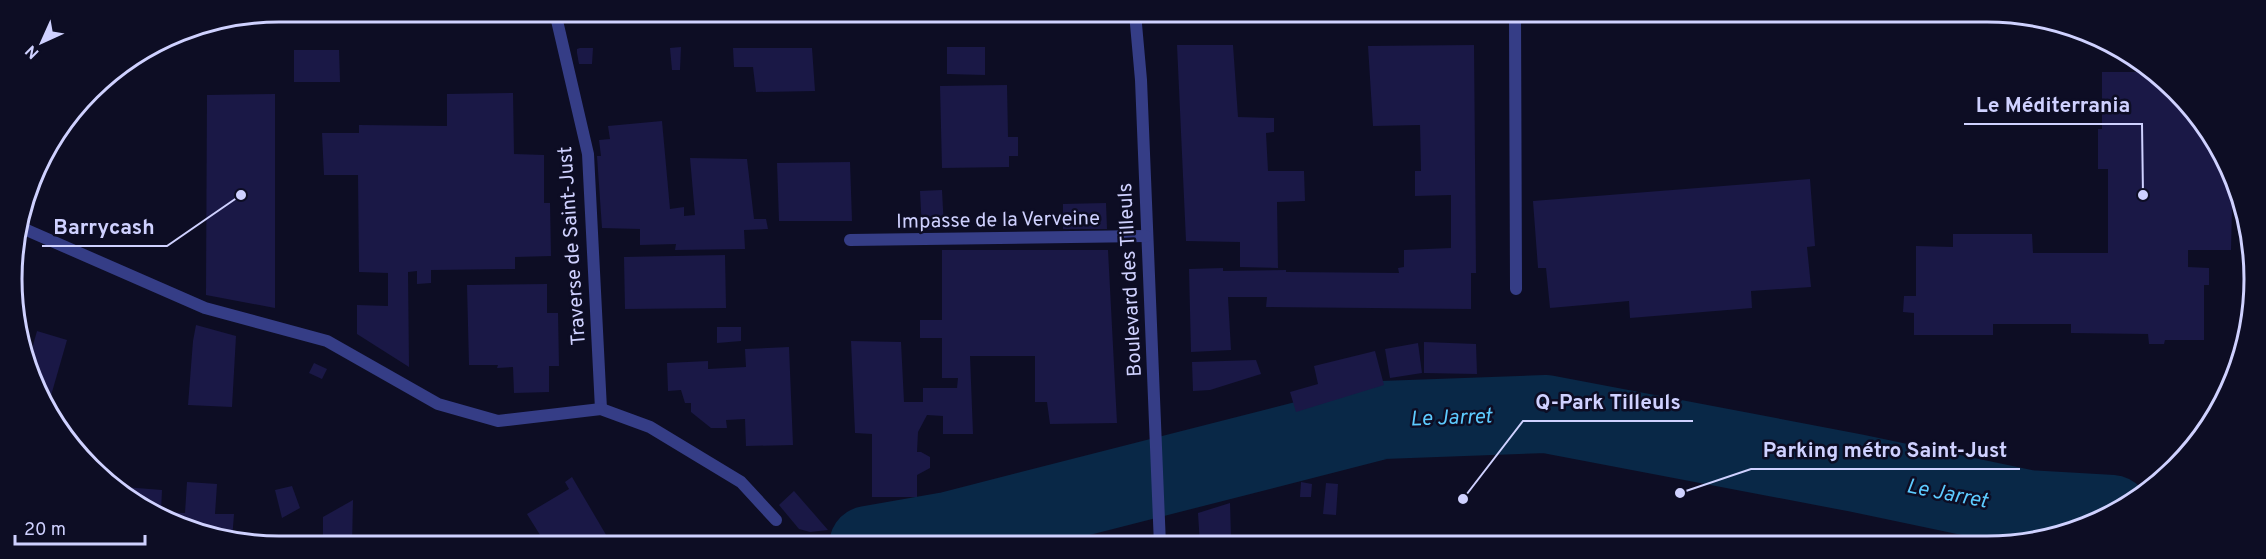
<svg xmlns="http://www.w3.org/2000/svg" width="2266" height="559" viewBox="0 0 2266 559" font-family="Overpass,sans-serif">
	<rect width="100%" height="100%" fill="#0d0d24"/>
	<g fill="none" stroke-linecap="round" stroke-linejoin="round">
		<path stroke="#092847" stroke-width="78" d="M 868,545 L 948,531 L 1382,420 L 1546,414 L 1856,473 L 2028,509 L 2112,514"/>
	</g>
	<g fill="#1a1846">
		<path d="M 1177,45 L 1233,45 L 1238,117 L 1274,118 L 1274,132 L 1266,133 L 1268,171 L 1304,171 L 1305,201 L 1277,202 L 1278,268 L 1240,267 L 1240,242 L 1186,241 Z"/>
		<path d="M 1474,45 L 1476,273 L 1471,273 L 1471,309 L 1266,307 L 1267,297 L 1228,297 L 1231,350 L 1191,352 L 1189,269 L 1223,268 L 1223,271 L 1286,270 L 1286,272 L 1399,273 L 1398,268 L 1404,267 L 1404,250 L 1451,248 L 1451,195 L 1415,196 L 1415,171 L 1421,171 L 1420,125 L 1373,126 L 1368,46 Z"/>
		<path d="M 681,47 L 680,70 L 672,70 L 670,48 Z"/>
		<path d="M 947,47 L 985,47 L 985,75 L 947,74 Z"/>
		<path d="M 580,48 L 593,48 L 592,64 L 579,64 L 577,53 L 577,49 Z"/>
		<path d="M 733,48 L 812,48 L 815,91 L 756,92 L 753,67 L 734,67 Z"/>
		<path d="M 294,50 L 339,50 L 340,82 L 294,82 Z"/>
		<path d="M 2140,68 L 2143,68 L 2199,117 L 2243,207 L 2232,207 L 2231,250 L 2188,250 L 2188,267 L 2209,268 L 2209,285 L 2204,285 L 2204,340 L 2165,340 L 2164,344 L 2149,344 L 2148,334 L 2071,333 L 2071,324 L 1993,324 L 1993,335 L 1914,335 L 1914,313 L 1903,312 L 1904,296 L 1916,296 L 1916,246 L 1953,247 L 1953,234 L 2032,234 L 2033,253 L 2108,253 L 2108,169 L 2098,169 L 2098,129 L 2102,129 L 2102,72 L 2140,72 Z"/>
		<path d="M 1007,85 L 1008,137 L 1018,137 L 1018,156 L 1009,156 L 1009,167 L 942,168 L 940,86 Z"/>
		<path d="M 513,93 L 514,154 L 544,155 L 544,203 L 550,203 L 551,256 L 515,257 L 515,269 L 431,270 L 431,283 L 417,284 L 417,271 L 408,272 L 409,367 L 357,334 L 357,305 L 388,306 L 388,273 L 359,272 L 358,175 L 324,175 L 322,133 L 359,133 L 359,125 L 447,126 L 447,94 Z"/>
		<path d="M 275,94 L 275,308 L 206,295 L 207,95 Z"/>
		<path d="M 662,121 L 670,209 L 684,207 L 684,216 L 695,215 L 690,158 L 747,159 L 754,219 L 766,219 L 768,229 L 744,230 L 745,249 L 675,250 L 676,244 L 640,245 L 640,229 L 602,228 L 597,156 L 601,156 L 599,140 L 610,139 L 608,126 Z"/>
		<path d="M 850,162 L 852,221 L 779,221 L 777,163 Z"/>
		<path d="M 1810,179 L 1815,246 L 1807,247 L 1811,287 L 1751,291 L 1752,308 L 1630,318 L 1629,301 L 1550,308 L 1546,268 L 1538,268 L 1533,201 Z"/>
		<path d="M 942,190 L 944,229 L 922,230 L 920,191 Z"/>
		<path d="M 1106,203 L 1107,229 L 1063,229 L 1063,204 Z"/>
		<path d="M 942,250 L 1108,250 L 1117,423 L 1050,424 L 1047,402 L 1035,402 L 1035,356 L 970,356 L 973,434 L 943,434 L 943,416 L 927,415 L 918,432 L 917,452 L 921,452 L 930,457 L 930,468 L 917,475 L 917,497 L 872,497 L 872,434 L 855,433 L 851,341 L 901,342 L 904,402 L 923,402 L 923,388 L 957,388 L 958,378 L 942,378 L 942,338 L 920,338 L 920,320 L 942,320 Z"/>
		<path d="M 725,255 L 726,308 L 625,309 L 624,257 Z"/>
		<path d="M 547,284 L 547,313 L 558,313 L 559,366 L 549,366 L 549,392 L 514,393 L 513,367 L 497,368 L 498,365 L 469,365 L 467,285 Z"/>
		<path d="M 196,325 L 236,336 L 232,407 L 188,405 L 193,341 Z"/>
		<path d="M 717,327 L 741,327 L 741,341 L 717,343 Z"/>
		<path d="M 37,331 L 67,340 L 48,406 L 27,367 Z"/>
		<path d="M 1424,342 L 1476,344 L 1477,374 L 1424,373 Z"/>
		<path d="M 1418,343 L 1422,373 L 1390,378 L 1385,349 Z"/>
		<path d="M 789,347 L 793,445 L 746,446 L 745,419 L 726,420 L 727,428 L 711,428 L 691,412 L 691,403 L 685,403 L 681,390 L 668,391 L 667,363 L 708,361 L 708,369 L 746,367 L 745,349 Z"/>
		<path d="M 1375,351 L 1384,385 L 1296,412 L 1290,392 L 1318,384 L 1314,366 Z"/>
		<path d="M 1256,360 L 1261,374 L 1210,390 L 1193,391 L 1192,362 Z"/>
		<path d="M 314,363 L 327,369 L 322,379 L 309,373 Z"/>
		<path d="M 572,477 L 612,545 L 542,545 L 545,543 L 527,514 L 569,489 L 565,482 Z"/>
		<path d="M 187,482 L 217,484 L 215,514 L 234,514 L 232,540 L 145,511 L 124,492 L 124,487 L 162,490 L 161,512 L 185,513 Z"/>
		<path d="M 1301,482 L 1312,484 L 1311,497 L 1300,497 Z"/>
		<path d="M 1326,483 L 1338,484 L 1336,515 L 1323,514 Z"/>
		<path d="M 292,486 L 300,508 L 282,518 L 275,490 Z"/>
		<path d="M 794,491 L 828,530 L 810,532 L 799,529 L 779,505 Z"/>
		<path d="M 353,500 L 352,545 L 323,545 L 323,517 Z"/>
		<path d="M 1230,503 L 1231,537 L 1247,537 L 1247,545 L 1200,545 L 1198,513 Z"/>
	</g>
	<g fill="none" stroke-linecap="round" stroke-linejoin="round">
		<path stroke="#353d86" stroke-width="12" d="M 1515,14 L 1516,289"/>
		<g stroke="#353d86" stroke-width="12">
			<path d="M 277,12 L 567,12"/>
			<path d="M 555,12 L 588,154 L 601,409"/>
			<path d="M 1135,13 L 1141,80 L 1160,545"/>
			<path d="M 22,228 L 205,308 L 327,341 L 438,404 L 498,421 L 601,409 L 650,427 L 741,482 L 776,520"/>
			<path d="M 850,240 L 1146,236"/>
		</g>
	</g>
	<g text-anchor="middle" stroke-width="5" stroke-linejoin="round" paint-order="stroke">
		<g font-size="20" fill="#cfd1ff" stroke="#0d0d24">
			<text transform="translate(998 219) rotate(-1)" y="7">Impasse de la Verveine</text>
			<text transform="translate(571 246) rotate(-94)" y="7">Traverse de Saint-Just</text>
			<text transform="translate(1129 280) rotate(-93)" y="7">Boulevard des Tilleuls</text>
		</g>
		<g font-size="21" font-style="italic" fill="#5dcbff" stroke="#0d0d24">
			<text transform="translate(1451 417) rotate(-2)" y="7">Le Jarret</text>
			<text transform="translate(1947 493) rotate(11)" y="7">Le Jarret</text>
		</g>
	</g>
	<path d="M0 0H2266V559H0ZM279 22H1987A257 257 0 0 1 2244 279V279A257 257 0 0 1 1987 536H279A257 257 0 0 1 22 279V279A257 257 0 0 1 279 22Z" fill="#0d0d24" fill-rule="evenodd"/>
	<path fill="none" stroke="#cfd1ff" stroke-width="3" d="M279 22H1987A257 257 0 0 1 2244 279V279A257 257 0 0 1 1987 536H279A257 257 0 0 1 22 279V279A257 257 0 0 1 279 22Z"/>
	<path fill="none" stroke="#cfd1ff" stroke-width="2" d="M2143 195L2142 124H1964M241 195L167 246H42M1463 499L1523 421H1693M1680 493L1751 469H2020"/>
	<g fill="#cfd1ff" stroke="#0d0d24" stroke-width="2">
		<circle cx="2143" cy="195" r="6"/>
		<circle cx="241" cy="195" r="6"/>
		<circle cx="1463" cy="499" r="6"/>
		<circle cx="1680" cy="493" r="6"/>
	</g>
	<g font-size="21" text-anchor="middle" font-weight="bold" fill="#cfd1ff" stroke="#0d0d24" stroke-width="5" stroke-linejoin="round" paint-order="stroke">
		<text x="2053" y="112">Le Méditerrania</text>
		<text x="104" y="234">Barrycash</text>
		<text x="1608" y="409">Q-Park Tilleuls</text>
		<text x="1885" y="457">Parking métro Saint-Just</text>
	</g>
	<g transform="translate(42 42) rotate(225)" stroke="#0d0d24" stroke-width="4.5" paint-order="stroke">
	<path d="M0-4.5L10 22L0 15L-10 22Z" fill="#cfd1ff"/>
	<text y="-9" font-size="16" font-weight="bold" text-anchor="middle" fill="#cfd1ff">N</text>
	</g>
	<path d="M15 535v9h130v-9" fill="none" stroke="#cfd1ff" stroke-width="3"/>
	<text x="24" y="535" font-size="18" fill="#cfd1ff" stroke="#0d0d24" stroke-width="4.5" paint-order="stroke">20 m</text>
</svg>
